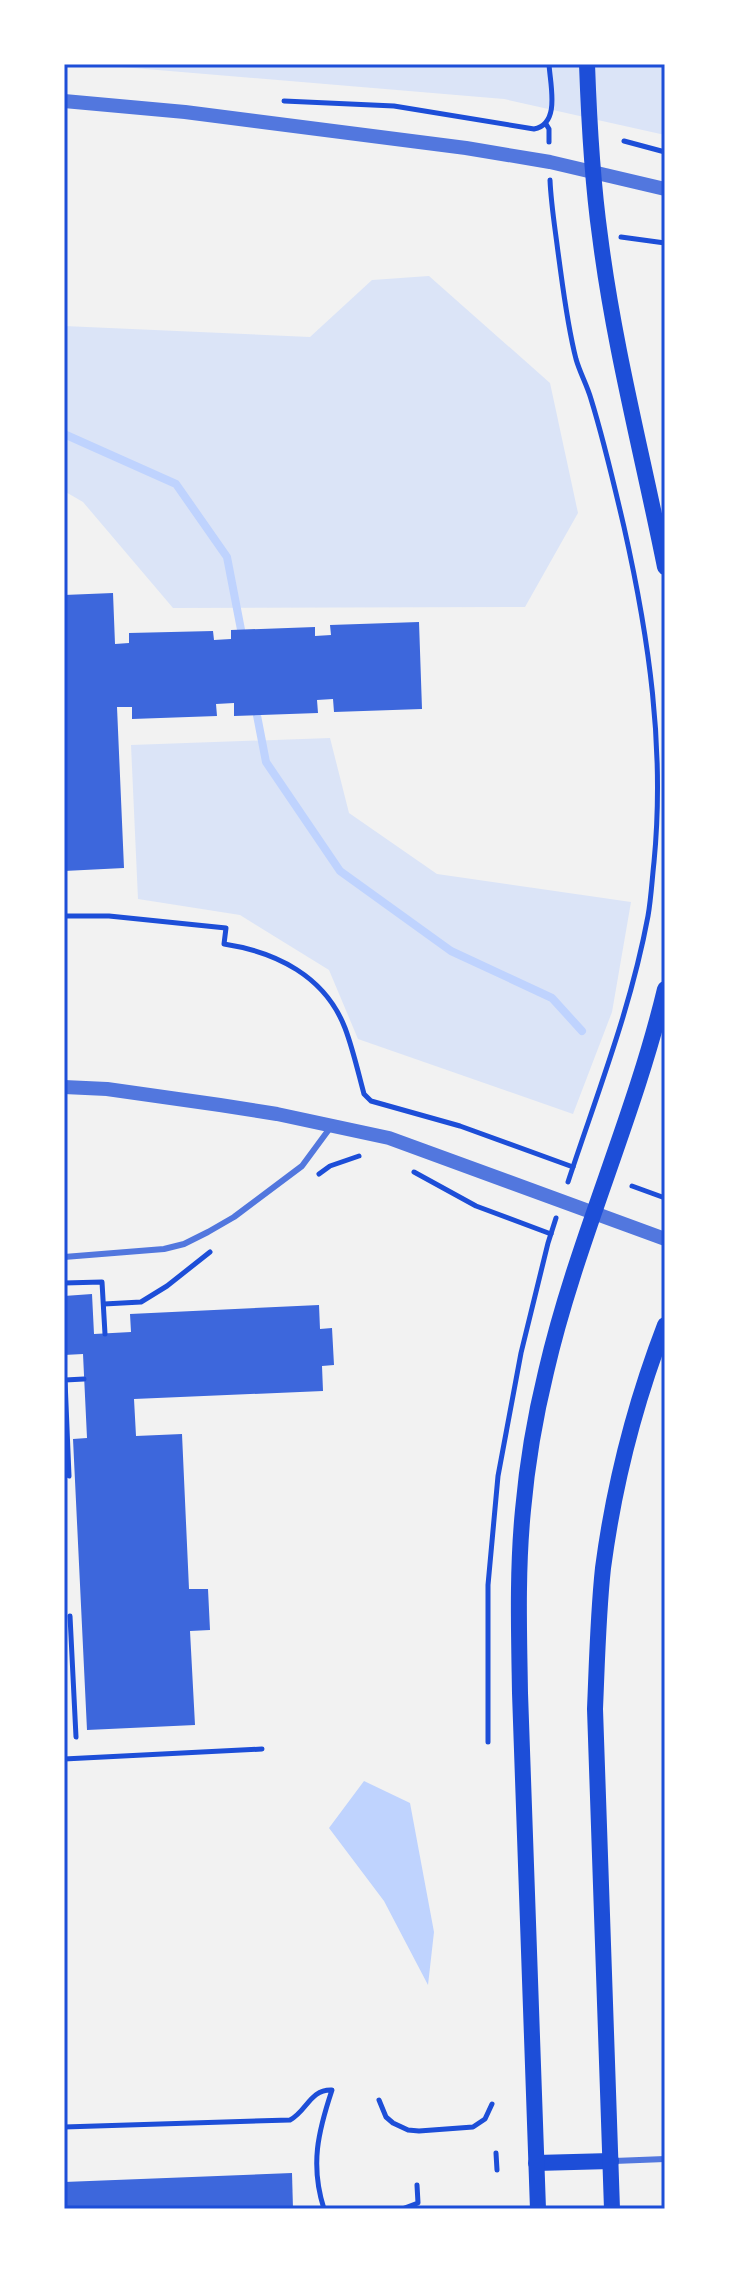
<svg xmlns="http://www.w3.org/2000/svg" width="729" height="2273" viewBox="0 0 729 2273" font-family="'Varela Round',sans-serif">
	<rect width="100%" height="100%" fill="#f2f2f2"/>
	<g fill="#dbe4f7">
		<path d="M 86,64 L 665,64 L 665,135 L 504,99 Z"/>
		<path d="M 429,276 L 550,383 L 578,513 L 525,607 L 173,608 L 83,502 L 64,491 L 64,326 L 310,337 L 372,280 Z"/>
		<path d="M 330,738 L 349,813 L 437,874 L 631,902 L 612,1012 L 573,1114 L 358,1039 L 329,970 L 240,915 L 138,899 L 131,745 Z"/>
	</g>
	<path fill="#bfd3fe" d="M 364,1781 L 410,1803 L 434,1932 L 428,1985 L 384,1901 L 329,1828 Z"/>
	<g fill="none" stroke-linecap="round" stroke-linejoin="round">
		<g stroke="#bfd3fe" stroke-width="8">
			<path d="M 64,434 L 176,484 L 227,557 L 243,640"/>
			<path d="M 255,705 L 266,762 L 340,871 L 451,951 L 552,998 L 582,1031"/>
		</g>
	</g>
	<g fill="#3d67dc">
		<path d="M 113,593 L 115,644 L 129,643 L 129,633 L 213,631 L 214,640 L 231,639 L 231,630 L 315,627 L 315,636 L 331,635 L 330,625 L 419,622 L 422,709 L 334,712 L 333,699 L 317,700 L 318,713 L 234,716 L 234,703 L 216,704 L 217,716 L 132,719 L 132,707 L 117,707 L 124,868 L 64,871 L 64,595 Z"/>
		<path d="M 92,1294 L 94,1334 L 131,1332 L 130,1314 L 319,1305 L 320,1329 L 332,1328 L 334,1365 L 322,1366 L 323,1391 L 134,1399 L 136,1436 L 182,1434 L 189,1589 L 208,1589 L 210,1630 L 190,1631 L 195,1725 L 87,1730 L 73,1439 L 87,1438 L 83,1354 L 64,1355 L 64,1296 Z"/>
		<path d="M 292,2173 L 293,2209 L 64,2209 L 64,2182 Z"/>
	</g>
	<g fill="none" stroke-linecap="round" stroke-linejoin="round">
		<g stroke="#1d4ed8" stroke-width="5">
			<path d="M 284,101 L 394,106 L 534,129 C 561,124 550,84 549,64"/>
			<path d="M 546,124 L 549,129 L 549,142"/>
			<path d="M 624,141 L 665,152"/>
			<path d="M 550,180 C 551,204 555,228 558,252 C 563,288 567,324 576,359 C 580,373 587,385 591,399 C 604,441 614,484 624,527 C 649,638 665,748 654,862 C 652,880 651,899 648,916 C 631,1008 597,1094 568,1182"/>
			<path d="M 621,237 L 665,243"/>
			<path d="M 64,916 L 109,916 L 226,928 L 224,944 C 276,952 325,976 345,1028 C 353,1049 358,1072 364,1094 L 371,1101 L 460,1126 L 573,1167"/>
			<path d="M 414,1172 L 476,1206 L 551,1234"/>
			<path d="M 319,1174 L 330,1166 L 359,1156"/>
			<path d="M 632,1186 L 665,1198"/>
			<path d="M 64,1283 L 102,1282 L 105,1334"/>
			<path d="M 104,1304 L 141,1302 L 167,1286 L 210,1252"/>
			<path d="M 69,1476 L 65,1380 L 84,1379"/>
			<path d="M 70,1616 L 76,1737"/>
			<path d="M 488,1742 L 488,1585 L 498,1476 L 521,1353 L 548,1243 L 556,1218"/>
			<path d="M 64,1759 L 262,1749"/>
			<path d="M 379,2100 L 386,2117 L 393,2123 L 408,2130 L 419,2131 L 473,2127 L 485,2119 L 492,2104"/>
			<path d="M 64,2127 L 290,2120 C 307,2111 310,2089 332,2090 C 318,2132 310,2165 324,2209"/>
			<path d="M 496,2153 L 497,2170"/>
			<path d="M 402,2209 L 418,2203 L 417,2185"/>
		</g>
		<g stroke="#5277de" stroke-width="6">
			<path d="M 64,1257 L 164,1249 L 184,1244 L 208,1232 L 234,1217 L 302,1166 L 330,1128"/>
			<path d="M 614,2161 L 665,2159"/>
		</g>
		<g stroke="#5277de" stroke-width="14">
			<path d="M 64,101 L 185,112 L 466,148 L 550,162 L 665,189"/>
			<path d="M 64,1087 L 107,1089 L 220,1105 L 277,1114 L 389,1138 L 665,1239"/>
		</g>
		<g stroke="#1d4ed8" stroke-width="16">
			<path d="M 587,64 C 589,121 592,179 600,236 C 614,347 643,457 665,567"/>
			<path d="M 536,2163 L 611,2161"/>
			<path d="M 538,2209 L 520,1693 C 519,1632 517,1571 523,1510 C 527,1465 535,1417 546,1372 C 576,1242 634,1119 665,989"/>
			<path d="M 612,2209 L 595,1709 C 597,1662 598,1615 603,1568 C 614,1485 635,1403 665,1325"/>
		</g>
	</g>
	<rect width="729" height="2273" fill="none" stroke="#ffffff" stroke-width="132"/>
	<rect x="66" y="66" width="597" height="2141" fill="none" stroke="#1d4ed8" stroke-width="3"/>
</svg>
